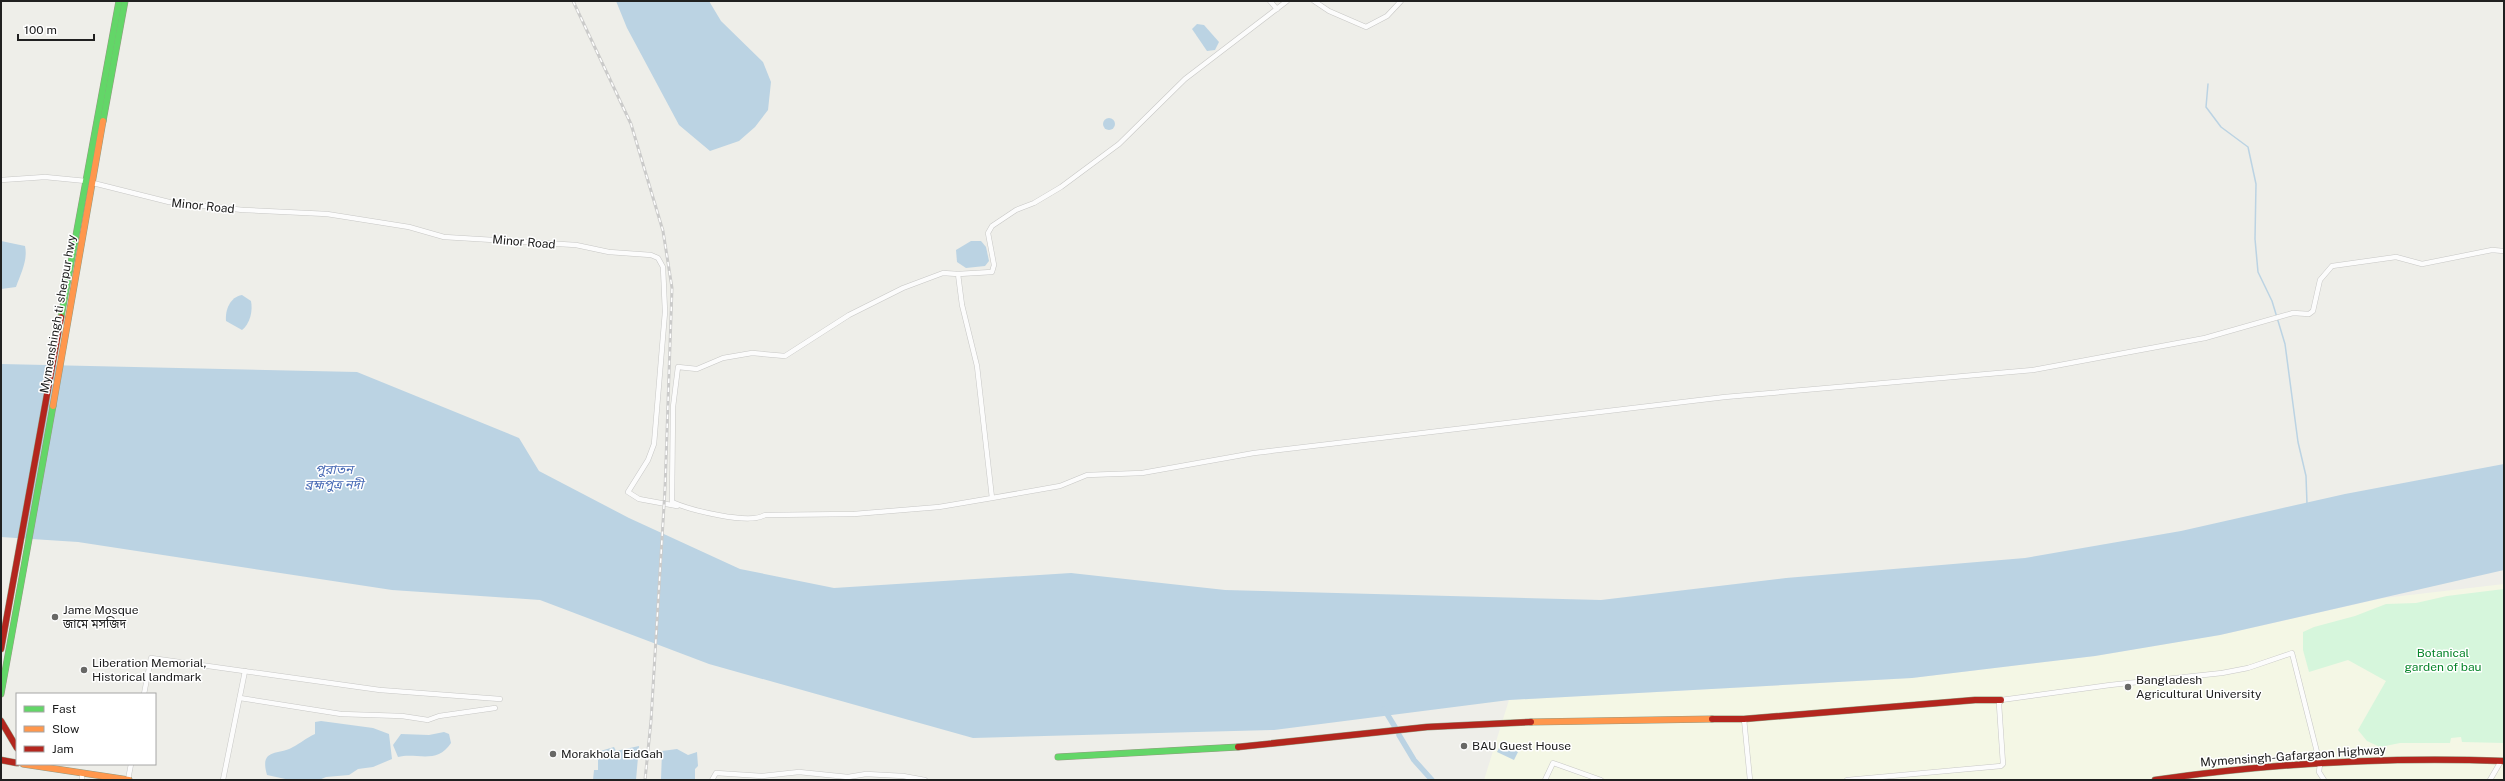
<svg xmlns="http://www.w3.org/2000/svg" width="2505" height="781" viewBox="0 0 2505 781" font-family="'Public Sans','Noto Sans Bengali',sans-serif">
	<rect width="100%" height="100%" fill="#eeeee9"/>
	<path fill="#f4f7e5" d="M 2504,584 L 2504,780 L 1484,780 L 1509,700 L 1912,678 L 2095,656 L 2220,635 L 2384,598 Z"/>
	<path fill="#d6f6dc" d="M 2504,589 L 2504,743 L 2462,742 L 2461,737 L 2451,738 L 2450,743 L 2400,743 L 2380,747 L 2367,741 L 2358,730 L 2386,681 L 2348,660 L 2309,672 L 2303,650 L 2303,632 L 2314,627 L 2355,616 L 2386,604 L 2416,603 L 2447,596 Z"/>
	<g fill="#bbd3e3">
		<path d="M 616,1 L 709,1 L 721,21 L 763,62 L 771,82 L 768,110 L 755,127 L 739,141 L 710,151 L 679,125 L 627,28 Z"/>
		<path d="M 1197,24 L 1204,25 L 1219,42 L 1215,50 L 1207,51 L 1192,29 Z"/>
		<circle cx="1109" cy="124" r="6"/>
		<path d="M 1,241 L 25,246 C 28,260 21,273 16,287 L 1,289 Z"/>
		<path d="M 971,241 L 981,241 L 986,247 L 989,261 L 985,266 L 966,268 L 957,262 L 956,250 Z"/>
		<path d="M 242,295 L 251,301 C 253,311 250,324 242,330 L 226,321 C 225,310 230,297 242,295 Z"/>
		<path d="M 1,364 L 357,372 L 519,438 L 539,471 L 629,518 L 740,569 L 834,588 L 1071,573 L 1225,590 L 1601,600 L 1786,578 L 2025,558 L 2181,531 L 2345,494 L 2504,464 L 2504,570 L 2220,635 L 2095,656 L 1912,678 L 1509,700 L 1274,730 L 973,738 L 709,664 L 540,600 L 392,590 L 78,542 L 1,537 Z"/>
		<path d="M 321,721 L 373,728 L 389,734 L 392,759 L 373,767 L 358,769 L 349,775 L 326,777 L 319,780 L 290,780 L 267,775 C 259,747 279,756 293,747 C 301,743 306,738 315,734 L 315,722 Z"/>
		<path d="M 444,732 L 449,734 L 451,743 C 437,765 416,752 398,757 L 393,745 L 401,734 L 429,735 Z"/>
		<path d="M 1501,744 L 1518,752 L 1514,760 L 1497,752 Z"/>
		<path d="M 639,746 L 636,780 L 593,780 L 594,770 L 598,770 L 598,760 L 595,757 L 597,752 L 614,747 L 616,751 Z"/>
		<path d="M 677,749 L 688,755 L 697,752 L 698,766 L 695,769 L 695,780 L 661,780 L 662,751 Z"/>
	</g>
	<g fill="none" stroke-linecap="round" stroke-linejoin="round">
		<path stroke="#bbd3e3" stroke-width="1.5" d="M 2208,84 L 2206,107 L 2221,127 L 2248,147 L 2256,184 L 2255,239 L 2258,272 L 2272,301 L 2285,344 L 2298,442 L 2306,476 L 2307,504"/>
		<g stroke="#bbd3e3" stroke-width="5.5">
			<path d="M 1384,709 L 1395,727"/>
			<path d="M 1399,735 L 1414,760 L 1432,780"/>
		</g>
		<defs>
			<g id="street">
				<path d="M 1270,1 L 1277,9"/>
				<path d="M 1314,1 L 1329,11 L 1366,27 L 1387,16 L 1401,1"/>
				<path d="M 1,180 L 45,177 L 86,181"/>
				<path d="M 93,183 L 169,202 L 243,210 L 327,214 L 409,227 L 444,237 L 576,245 L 609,252 L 651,255 L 658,258 L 663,267 L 665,312 L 654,444 L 648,460 L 628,492 L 639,499 L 677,506"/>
				<path d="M 958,274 L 992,272 L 994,265 L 988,233 L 992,226 L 1016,210 L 1034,203 L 1061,187 L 1119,144 L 1185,79 L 1287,1"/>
				<path d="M 992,498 L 939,507 L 854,514 L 765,515 C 749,525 690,510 672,502 L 673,407 L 678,367 L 697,369 L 723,358 L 752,353 L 785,356 L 849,315 L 903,288 L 943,273 L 958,274 L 962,305 L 977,366 L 992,498 L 1060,486 L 1087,475 L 1142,473 L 1254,453 L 1725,397 L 2033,370 L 2205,338 L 2293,313 L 2309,314 L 2313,311 L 2320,280 L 2332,266 L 2396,257 L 2422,264 L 2492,250 L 2504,251"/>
				<path d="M 144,694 L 151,658 L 380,690 L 500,699"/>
				<path d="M 240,698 L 341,714 L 402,716 L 428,720 L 439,716 L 495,708"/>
				<path d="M 1744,719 L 1750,780"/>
				<path d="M 82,780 L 82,773"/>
				<path d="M 128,780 L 131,764"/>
				<path d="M 223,780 L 245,671"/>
				<path d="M 712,780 L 716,773 L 762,776 L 799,772 L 848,777 L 866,774 L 903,776 L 925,780"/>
				<path d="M 1545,780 L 1553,763 L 1601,780"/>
				<path d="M 1847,780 L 2001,766 L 2003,764 L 1999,704 L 2001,700 L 2110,685 L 2222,673 L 2248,668 L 2292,653 L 2320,764 L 2319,772 L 2324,780"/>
				<path d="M 2490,780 L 2501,761"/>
			</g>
			<g id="fast">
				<path d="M 103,121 L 125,1"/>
				<path d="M 61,317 L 119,1"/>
				<path d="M 1,694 L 53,406"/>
				<path d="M 1058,757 L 1238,747"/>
			</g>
			<g id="slow">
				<path d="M 53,406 L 103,121"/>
				<path d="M 1531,722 L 1712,719"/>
				<path d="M 23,764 L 129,780"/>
			</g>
			<g id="jam">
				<path d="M 1,649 L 61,317"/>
				<path d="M 1712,719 L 1744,719 L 1975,700 L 2001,700"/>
				<path d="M 1,721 L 17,748"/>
				<path d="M 1238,747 L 1427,727 L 1531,722"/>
				<path d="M 1,760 L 17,763"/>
				<path d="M 2155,780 C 2271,763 2387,757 2504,761"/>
			</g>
		</defs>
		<use href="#street" stroke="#c7c7c5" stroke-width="5.5"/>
		<use href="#fast" stroke="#939a80" stroke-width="7"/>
		<use href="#slow" stroke="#939a80" stroke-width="7"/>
		<use href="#jam" stroke="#939a80" stroke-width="7"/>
		<use href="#street" stroke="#fcfcfc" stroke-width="4.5"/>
		<use href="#fast" stroke="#63d668" stroke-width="6"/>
		<use href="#slow" stroke="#ff974d" stroke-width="6"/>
		<use href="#jam" stroke="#b3261e" stroke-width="6"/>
		<defs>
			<path id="rail" d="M 573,1 L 631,124 L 663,231 L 672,288 L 665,489 L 651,721 L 645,780"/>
		</defs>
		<use href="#rail" stroke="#cbcbca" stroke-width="3"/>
		<use href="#rail" stroke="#fff" stroke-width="1.5" stroke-dasharray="4.5" stroke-linecap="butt"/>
	</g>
	<g fill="#686866" stroke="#fff" stroke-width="1.5">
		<circle cx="55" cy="617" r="4"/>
		<circle cx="84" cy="670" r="4"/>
		<circle cx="2128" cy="687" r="4"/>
		<circle cx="1464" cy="746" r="4"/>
		<circle cx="553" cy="754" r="4"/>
	</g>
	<g text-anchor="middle" stroke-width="3" stroke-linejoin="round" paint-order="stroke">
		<g font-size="12" fill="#202020" stroke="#fff">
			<text transform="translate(203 206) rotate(6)" y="4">Minor Road</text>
			<text transform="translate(524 242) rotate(5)" y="4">Minor Road</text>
			<text transform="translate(58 314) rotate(-80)" y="4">Mymenshingh ti sherpur hwy</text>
			<text transform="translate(2293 756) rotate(-4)" y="4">Mymensingh-Gafargaon Highway</text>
		</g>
		<g font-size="12" fill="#202020" stroke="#fff" text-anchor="start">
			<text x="63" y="614">Jame Mosque<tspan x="63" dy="14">জামে মসজিদ</tspan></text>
			<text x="92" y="667">Liberation Memorial,<tspan x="92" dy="14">Historical landmark</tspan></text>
			<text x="2136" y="684">Bangladesh<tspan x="2136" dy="14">Agricultural University</tspan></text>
			<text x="1472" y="750">BAU Guest House</text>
			<text x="561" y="758">Morakhola EidGah</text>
		</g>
		<g font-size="12" fill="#07852a" stroke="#fff">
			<text x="2443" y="657">Botanical<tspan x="2443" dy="14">garden of bau</tspan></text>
		</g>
		<g font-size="13" font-style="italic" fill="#486ab5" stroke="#fff">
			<text x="334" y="474">পুরাতন<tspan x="334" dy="15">ব্রহ্মপুত্র নদী</tspan></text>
		</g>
	</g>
	<rect width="2505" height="781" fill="none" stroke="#202020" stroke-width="4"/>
	<rect x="16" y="693" width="140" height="72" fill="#ffffff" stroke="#a6a6a6"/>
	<rect x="24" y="706" width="20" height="6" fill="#63d668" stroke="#a6a6a6"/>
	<text x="52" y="713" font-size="12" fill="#202020">Fast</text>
	<rect x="24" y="726" width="20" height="6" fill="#ff974d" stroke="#a6a6a6"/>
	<text x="52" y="733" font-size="12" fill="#202020">Slow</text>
	<rect x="24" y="746" width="20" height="6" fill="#b3261e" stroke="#a6a6a6"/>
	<text x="52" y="753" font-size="12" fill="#202020">Jam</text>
	<path d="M18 34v6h76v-6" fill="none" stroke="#202020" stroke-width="2"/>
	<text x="24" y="34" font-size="12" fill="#202020" stroke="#ffffff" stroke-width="3" paint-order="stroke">100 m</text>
</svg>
